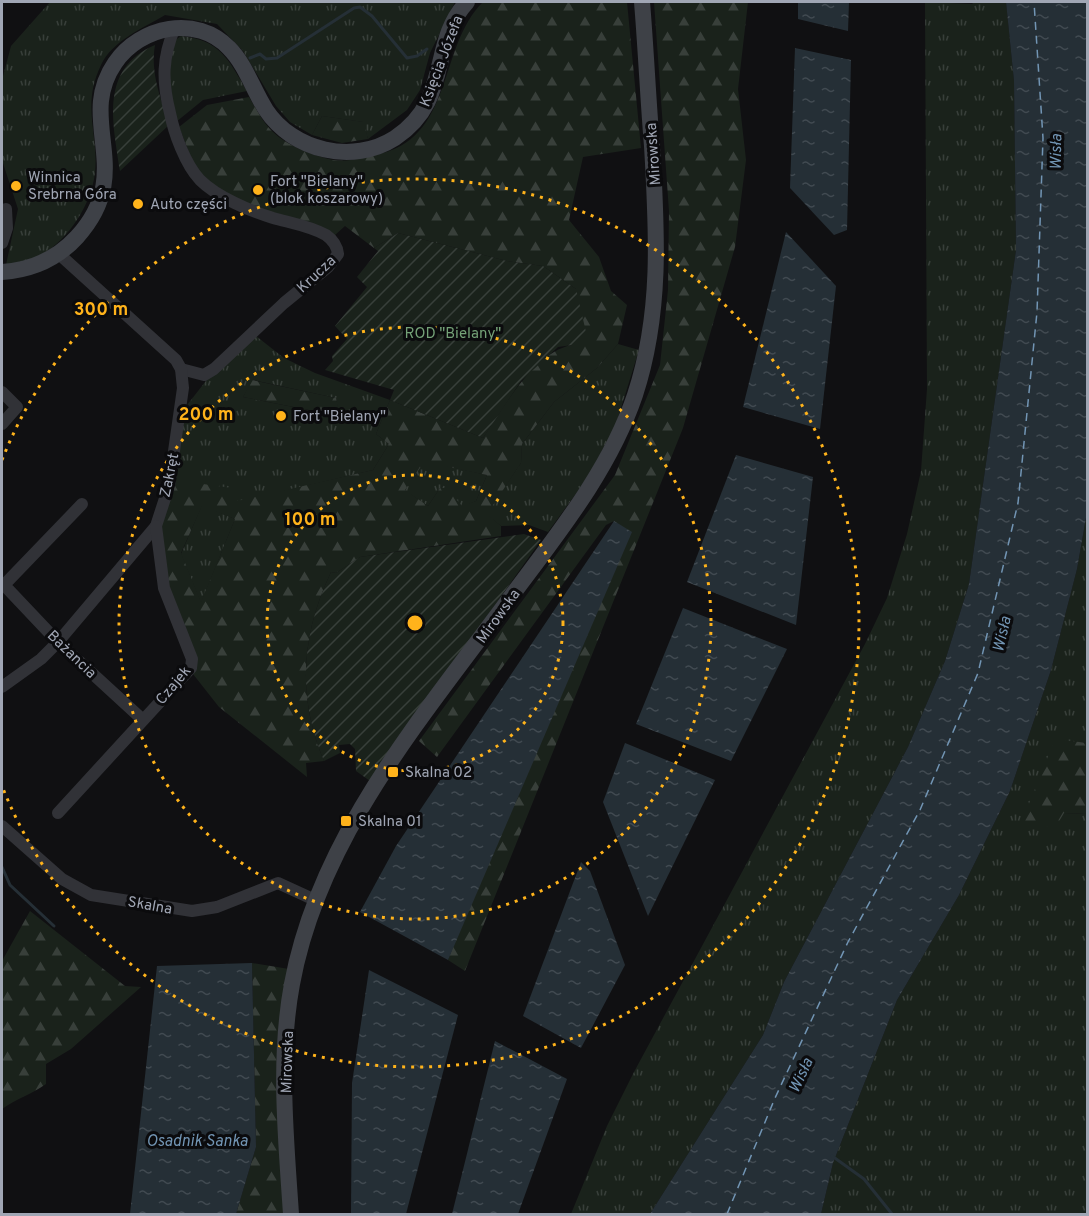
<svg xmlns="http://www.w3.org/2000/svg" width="1089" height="1216" viewBox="0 0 1089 1216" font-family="Overpass,sans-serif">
	<defs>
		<pattern id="grass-tufts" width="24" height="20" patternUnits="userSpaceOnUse" patternTransform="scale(1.5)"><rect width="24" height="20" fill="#1a221b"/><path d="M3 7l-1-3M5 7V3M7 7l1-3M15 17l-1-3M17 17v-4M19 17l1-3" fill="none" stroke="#383f3a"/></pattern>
		<pattern id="forest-firs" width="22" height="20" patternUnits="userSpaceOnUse" patternTransform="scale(1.5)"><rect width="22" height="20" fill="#1a221b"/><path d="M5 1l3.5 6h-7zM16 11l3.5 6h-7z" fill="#383f3a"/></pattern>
		<pattern id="garden-furrows" width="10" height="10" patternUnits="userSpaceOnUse" patternTransform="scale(1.5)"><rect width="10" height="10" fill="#1a221b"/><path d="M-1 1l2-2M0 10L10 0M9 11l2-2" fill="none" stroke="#383f3a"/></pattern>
		<pattern id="water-ripples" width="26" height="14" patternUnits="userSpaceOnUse" patternTransform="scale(1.5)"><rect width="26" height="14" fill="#252f36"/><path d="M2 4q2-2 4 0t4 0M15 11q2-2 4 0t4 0" fill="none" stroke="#414a51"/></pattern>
	</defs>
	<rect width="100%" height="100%" fill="#101012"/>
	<g fill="url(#grass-tufts)" fill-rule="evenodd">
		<path d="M 50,2 L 455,2 L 430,53 L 420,90 L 407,110 L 368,139 L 363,122 L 322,116 L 312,135 L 290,122 L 276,106 L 243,51 L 217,24 L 165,15 C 143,28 112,41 101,65 C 81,106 99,134 95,173 C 91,205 69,239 41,255 C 31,261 16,262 6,265 L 18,209 L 2,160 L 2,80 L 11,46 Z"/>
		<path d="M 925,2 L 973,4 L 971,2 L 1006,2 L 1014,81 L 1016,250 L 969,584 L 945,661 L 908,747 L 784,982 L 763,1035 L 650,1214 L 571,1214 L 607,1126 L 634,1072 L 865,644 L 887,598 L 907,534 L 921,471 L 927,389 Z"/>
		<path d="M 181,36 C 220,40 228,59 247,91 L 203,100 L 176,122 L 167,82 L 171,43 Z"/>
		<path d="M 256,336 L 284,358 L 315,373 L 390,400 L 376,434 L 389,444 L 373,470 L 237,502 L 174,480 L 184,409 L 209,377 ZM 253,380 L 336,398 L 339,416 L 243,397 Z"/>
		<path d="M 618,344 L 639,350 L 616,424 L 588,477 L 548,532 L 529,525 L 501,526 L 486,514 L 521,463 L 522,444 L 554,402 L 597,368 Z"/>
		<path d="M 424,461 L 487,475 L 476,501 L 462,507 L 440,488 L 428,506 L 404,490 Z"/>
		<path d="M 202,505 L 235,519 L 201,603 L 181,554 Z"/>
		<path d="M 1087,512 L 1087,743 L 1055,740 L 1064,813 L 1087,814 L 1087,1214 L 821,1214 L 833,1163 L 897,1000 L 959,895 L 1010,791 L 1051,670 L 1077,569 Z"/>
	</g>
	<g fill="url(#forest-firs)" fill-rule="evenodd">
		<path d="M 483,2 L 627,2 L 641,148 L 583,157 L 569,220 L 599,257 L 611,291 L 627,305 L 618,344 L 597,368 L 554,402 L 522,444 L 521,463 L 487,514 L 501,526 L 501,536 L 360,557 L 336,573 L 331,572 C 301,635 297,697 324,761 L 306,763 L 307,777 L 219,707 L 193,674 L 171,604 L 160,522 L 174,480 L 232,488 L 237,501 L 373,470 L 389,444 L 376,434 L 390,400 L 483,438 C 504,407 534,352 572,345 L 576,289 L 543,266 L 507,261 L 398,233 L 374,248 L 345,226 L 335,235 C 303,225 220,199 201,173 C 190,160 186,143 179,127 L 207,105 L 249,97 C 255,107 261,119 269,128 C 284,145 313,156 334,160 C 348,162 361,158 375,155 C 455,140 437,47 483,2 ZM 424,462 L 487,475 L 476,501 L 462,506 L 447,488 L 440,488 L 428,506 L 405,490 ZM 202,506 L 235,519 L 201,602 L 181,553 Z"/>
		<path d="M 654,2 L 748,2 L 738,89 L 746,160 L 735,247 L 683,428 L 465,971 L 448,960 L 614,521 L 606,525 L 437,757 L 419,741 L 615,475 L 660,365 L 668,290 L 669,211 Z"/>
		<path d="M 322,116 L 364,122 L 368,139 L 342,143 L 312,135 Z"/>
		<path d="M 252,380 L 336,398 L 340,416 L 243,397 Z"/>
		<path d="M 1055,739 L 1087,743 L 1087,814 L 1064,813 L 1055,828 L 1022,821 Z"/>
		<path d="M 30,911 L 125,986 L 141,987 L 71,1049 L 46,1064 L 46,1084 C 32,1094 16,1099 2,1109 L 2,961 Z"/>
		<path d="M 252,963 L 289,969 L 283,1214 L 236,1214 L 256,1147 Z"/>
	</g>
	<g fill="url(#garden-furrows)">
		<path d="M 155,45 C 150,73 161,98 169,125 L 120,171 C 113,122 99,69 155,45 Z"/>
		<path d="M 398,233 L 507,261 L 543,266 L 576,289 L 586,332 L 572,345 L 558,347 L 521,381 L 483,438 L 390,400 L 394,390 L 325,370 L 333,361 L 332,356 L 347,339 L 335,326 L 367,287 L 357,277 L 378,251 L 374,248 Z"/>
		<path d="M 524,534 L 541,540 L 370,781 L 356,771 L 355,749 L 350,744 L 339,745 L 340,753 L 324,761 C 297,697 301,635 331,572 L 336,573 L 360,557 Z"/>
	</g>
	<g fill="url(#water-ripples)">
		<path d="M 798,2 L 849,2 L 848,31 L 798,19 Z"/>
		<path d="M 1006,2 L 1087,2 L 1087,512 L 1077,569 L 1051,670 L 1010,791 L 959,895 L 897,1000 L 833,1163 L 821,1214 L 650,1214 L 763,1035 L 784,982 L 908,747 L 945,661 L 969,584 L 1016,250 L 1014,81 Z"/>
		<path d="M 795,48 L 851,60 L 847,230 L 834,235 L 790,188 Z"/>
		<path d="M 786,232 L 836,286 L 820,429 L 743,407 Z"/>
		<path d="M 736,455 L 813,477 L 796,625 L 687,582 Z"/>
		<path d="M 614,521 L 632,532 L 448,960 L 360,912 L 396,846 Z"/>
		<path d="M 683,608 L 787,649 L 731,761 L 636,724 Z"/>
		<path d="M 625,743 L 715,780 L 648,916 L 603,802 Z"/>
		<path d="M 581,862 L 590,871 L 625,965 L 581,1048 L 523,1016 Z"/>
		<path d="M 252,963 L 256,1147 L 236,1214 L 130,1214 L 157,966 Z"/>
		<path d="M 369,970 L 458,1015 L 406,1214 L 351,1214 L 352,1083 Z"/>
		<path d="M 495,1041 L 567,1079 L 518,1214 L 452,1214 Z"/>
	</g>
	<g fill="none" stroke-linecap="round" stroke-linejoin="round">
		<g stroke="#252f36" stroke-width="3">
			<path d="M 250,58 L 260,54 L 266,59 L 277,58 L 354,8 L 360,7 L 372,16 L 407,58 L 417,56 L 427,49"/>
			<path d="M 2,867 L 10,885 L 54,926"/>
			<path d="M 832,1156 L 864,1179 L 892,1214"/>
		</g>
		<path stroke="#7295b4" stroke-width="1.5" stroke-dasharray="8 6" stroke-linecap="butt" d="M 727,1214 L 775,1098 L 848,942 L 920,810 L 978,673 L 1018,503 L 1037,312 L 1043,138 L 1034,2"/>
		<g stroke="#313237" stroke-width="12">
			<path d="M 175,27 C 162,58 162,81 170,113 C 174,133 185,164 200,180 C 217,197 250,211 273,218 C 291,223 310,226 326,235 C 333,240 337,245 338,254 L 328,267 L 284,303 L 214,369 L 204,375 L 181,369"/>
			<path d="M 2,243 L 7,228 L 6,209"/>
			<path d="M 2,392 L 17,407 L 2,424"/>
			<path d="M 82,504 L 4,585 L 58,642 L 143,720"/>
			<path d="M 2,687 L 41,659 L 58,642 L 156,526 L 169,486 L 183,388 L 181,369 L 176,360 L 59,254"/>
			<path d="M 58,813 L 191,668 L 192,659 L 164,588 L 156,526"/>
			<path d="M 2,826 L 62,879 L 91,895 L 192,911 L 217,907 L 278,883 L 315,900"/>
		</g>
		<g stroke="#3e4147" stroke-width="16">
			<path d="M 2,272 C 31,270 57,259 77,237 C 137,171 75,121 115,63 C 140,26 197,14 229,48 C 246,65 253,90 266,110 C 293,151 353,165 395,138 C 453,99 428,44 467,2"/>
			<path d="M 291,1214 C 286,1139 278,1059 292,984 C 319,837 421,719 507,602 C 555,537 609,472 635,395 C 662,313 657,231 652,146 C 648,98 646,50 642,2"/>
		</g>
	</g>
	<g fill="none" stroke="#ffb31b" stroke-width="3" stroke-dasharray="3 6">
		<circle cx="415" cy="623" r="148"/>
		<circle cx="415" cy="623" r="296"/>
		<path d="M2 460A444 444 0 1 1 2 786"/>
	</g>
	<g fill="#ffb31b" stroke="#0b0b0d" stroke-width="2">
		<circle cx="16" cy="186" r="6"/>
		<circle cx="258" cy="190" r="6"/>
		<circle cx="138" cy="204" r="6"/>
		<circle cx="281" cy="416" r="6"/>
		<rect x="387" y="766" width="12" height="12" rx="3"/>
		<rect x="340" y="815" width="12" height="12" rx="3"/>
	</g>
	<g text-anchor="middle" stroke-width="6" stroke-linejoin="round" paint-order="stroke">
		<g font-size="15" fill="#a0a6b4" stroke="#0b0b0d">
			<text transform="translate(441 61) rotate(-69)" y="5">Księcia Józefa</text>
			<text transform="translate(653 154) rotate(-94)" y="5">Mirowska</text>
			<text transform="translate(316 274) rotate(-43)" y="5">Krucza</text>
			<text transform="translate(169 475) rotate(-78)" y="5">Zakręt</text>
			<text transform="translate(498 616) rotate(-54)" y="5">Mirowska</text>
			<text transform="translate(72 654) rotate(44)" y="5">Bażancia</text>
			<text transform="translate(173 685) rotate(-50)" y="5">Czajek</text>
			<text transform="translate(150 905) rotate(10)" y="5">Skalna</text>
			<text transform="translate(287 1062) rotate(-88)" y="5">Mirowska</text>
		</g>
		<g font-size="15" fill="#a0a6b4" stroke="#0b0b0d" text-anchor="start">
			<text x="28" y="182">Winnica<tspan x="28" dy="17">Srebrna Góra</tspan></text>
			<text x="270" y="186">Fort "Bielany"<tspan x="270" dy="17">(blok koszarowy)</tspan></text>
			<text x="150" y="209">Auto części</text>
			<text x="293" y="421">Fort "Bielany"</text>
			<text x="405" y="777">Skalna 02</text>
			<text x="358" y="826">Skalna 01</text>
		</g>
		<g font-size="15" fill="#74a177" stroke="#0b0b0d">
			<text x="453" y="338">ROD "Bielany"</text>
		</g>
		<g font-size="16" font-style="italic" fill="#7295b4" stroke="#0b0b0d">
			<text transform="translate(1055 152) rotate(-89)" y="6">Wisła</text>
			<text transform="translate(1001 634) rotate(-77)" y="6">Wisła</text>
			<text transform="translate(800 1075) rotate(-65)" y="6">Wisła</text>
			<text x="197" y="1146">Osadnik Sanka</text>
		</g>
	</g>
	<circle cx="415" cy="623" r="9" fill="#ffb31b" stroke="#0b0b0d" stroke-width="3"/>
	<g font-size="18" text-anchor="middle" font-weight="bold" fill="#ffb31b" stroke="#0b0b0d" stroke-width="6" stroke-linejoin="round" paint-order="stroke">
		<text x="101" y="315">300 m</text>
		<text x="206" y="420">200 m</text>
		<text x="310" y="525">100 m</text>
	</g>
	<rect width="1089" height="1216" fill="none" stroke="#a0a6b4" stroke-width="6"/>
</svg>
